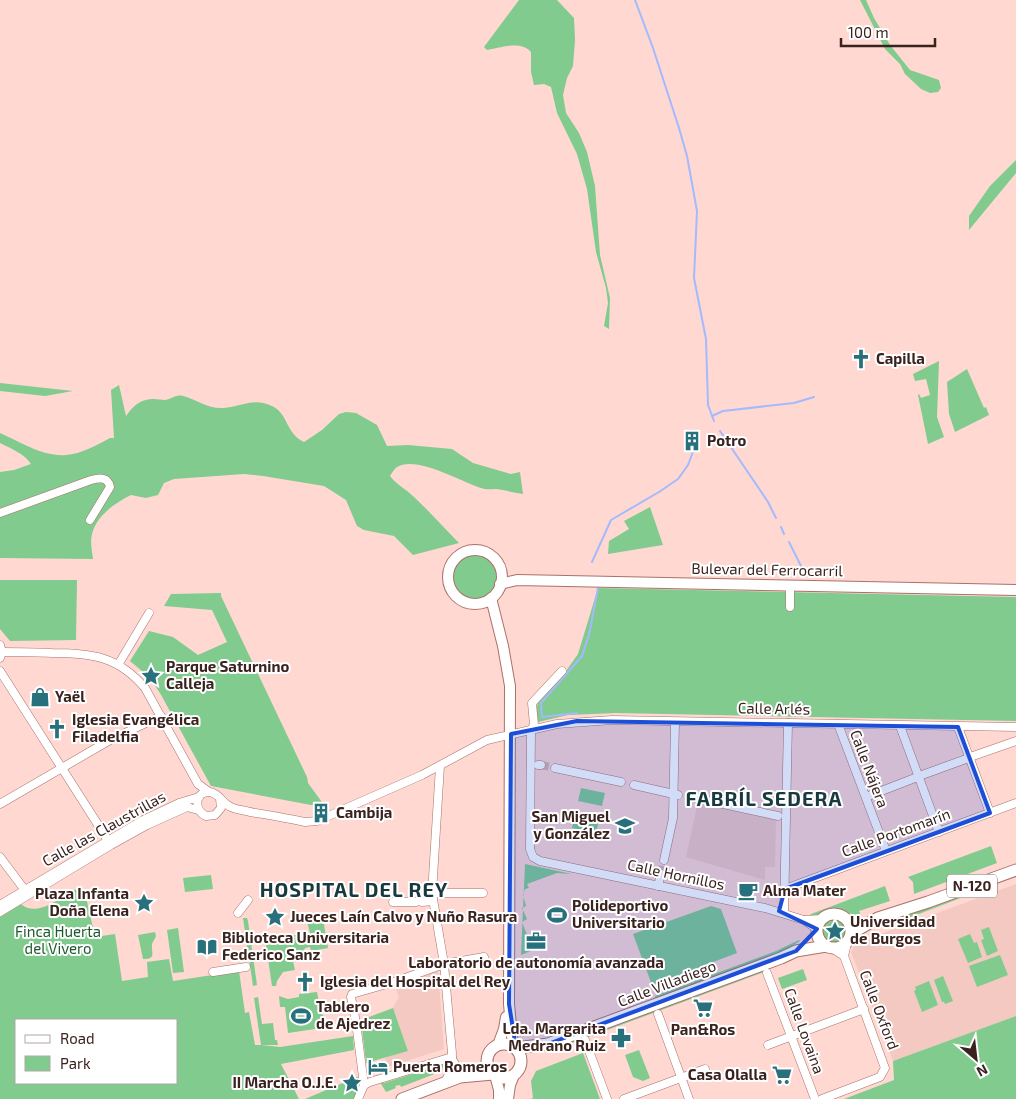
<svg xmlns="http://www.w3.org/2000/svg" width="1016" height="1099" viewBox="0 0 1016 1099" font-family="'Exo 2',sans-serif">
	<rect width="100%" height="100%" fill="#ffd8d2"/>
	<g fill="#f3c9c2">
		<path d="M 698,802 L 776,818 L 775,867 L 765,867 L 765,880 L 686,857 Z"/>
		<path d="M 1016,884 L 1016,1016 L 893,1061 L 851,952 L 856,943 Z"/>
		<path d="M 438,970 L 444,1049 L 388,1067 L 385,1058 L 408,1050 L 393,1008 L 399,997 L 395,987 Z"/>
	</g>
	<g fill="#81cb8f" fill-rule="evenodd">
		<path d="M 519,0 L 557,0 L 574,18 L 575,40 L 573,66 L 567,78 L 563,95 L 566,113 L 579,133 L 587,152 L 595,186 L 600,255 L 610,298 L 609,329 L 604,326 L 608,303 L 606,288 L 596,252 L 587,189 L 577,154 L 557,113 L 551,87 L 544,84 L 534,85 L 531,72 L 531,52 C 521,40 499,48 487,50 L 484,47 Z"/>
		<path d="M 860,0 L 866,0 L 874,18 L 890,45 L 910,70 L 939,80 L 941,88 L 938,92 L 930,93 L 921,89 L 905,74 L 900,64 L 885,49 Z"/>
		<path d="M 1016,160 L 1016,173 L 969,230 L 969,216 L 990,186 Z"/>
		<path d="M 939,361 L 937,417 L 944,437 L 928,444 L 918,395 L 919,394 L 921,398 L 930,395 L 926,379 L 915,381 L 913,374 Z"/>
		<path d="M 967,369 L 984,408 L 986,407 L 989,415 L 955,432 L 949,414 L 947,382 Z"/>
		<path d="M 0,383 L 73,391 L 45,396 L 0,391 Z"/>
		<path d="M 119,385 L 126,416 C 133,406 140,399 154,399 C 157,399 162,400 165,400 C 172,399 176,394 183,396 C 198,400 208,409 223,408 C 242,407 252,397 272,406 C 288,413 286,434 304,442 L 322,430 L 339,414 L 346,412 L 356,413 L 377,425 L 387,446 L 408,445 L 452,449 L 473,463 L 511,474 L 520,472 L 523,494 C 514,493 505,490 496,489 C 491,489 486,490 481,488 C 462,482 416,455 397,467 C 394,469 392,473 390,476 C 397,485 406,489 414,497 C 430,512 444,528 459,543 L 413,555 L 394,536 L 364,530 L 357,526 L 346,500 L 324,486 L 263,476 L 244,474 L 174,479 L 164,483 L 158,495 L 146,498 L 131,495 C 115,503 97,515 92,534 C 90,542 92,551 93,559 L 0,558 L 0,472 L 14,470 L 31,464 C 25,454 10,448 0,443 L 0,433 C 21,442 43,457 66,455 C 81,454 97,445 110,438 L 114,438 L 111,390 Z"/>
		<path d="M 650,507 L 663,545 L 608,554 L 609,541 L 629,529 L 624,521 Z"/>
		<circle cx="474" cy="577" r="25"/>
		<path d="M 0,580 L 77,580 L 76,640 L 10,641 L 0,629 Z"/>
		<path d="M 598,588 L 1016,597 L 1016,721 L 616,713 L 568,715 L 538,722 L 536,710 L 538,703 L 564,674 L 578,654 Z"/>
		<path d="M 221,593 L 221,596 L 307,777 L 308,783 L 324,805 L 311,805 L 211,786 L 160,693 L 149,677 L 130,661 L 149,631 L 173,637 L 198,655 L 227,642 L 212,610 L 164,606 L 171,594 Z"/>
		<path d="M 581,788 L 605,793 L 602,806 L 578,801 Z"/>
		<path d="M 575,815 L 599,820 L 596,833 L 572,828 Z"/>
		<path d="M 991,846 L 997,863 L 914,894 L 913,882 L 908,877 Z"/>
		<path d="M 525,864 L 572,874 L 557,873 L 527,884 L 529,888 L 525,889 L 523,895 L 526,906 L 522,908 L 527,919 L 522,922 L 533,950 L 521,955 Z"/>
		<path d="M 211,875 L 213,889 L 185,892 L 183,878 Z"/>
		<path d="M 885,886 L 890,901 L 859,911 L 861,916 C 852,915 840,910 832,911 C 824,911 818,916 808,917 L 811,914 Z"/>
		<path d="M 80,889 L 86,897 L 95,937 L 115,934 L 122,981 L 148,977 L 147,962 L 169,959 L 173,981 L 239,971 L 245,1013 L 249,1012 L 255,1045 L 261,1045 L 254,998 L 258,997 L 262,1024 L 273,1023 L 275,1040 L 277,1040 L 278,1045 L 261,1045 L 280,1047 L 353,1036 L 354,1050 L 281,1064 L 299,1099 L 0,1099 L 0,917 L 21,904 C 37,918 59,898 75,890 ZM 16,1020 L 176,1020 L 176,1083 L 16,1083 Z"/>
		<path d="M 984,889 L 885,927 L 870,928 L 875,924 Z"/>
		<path d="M 711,906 L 721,909 L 737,953 L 652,985 L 633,934 Z"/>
		<path d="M 243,918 L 247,918 L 248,921 L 257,985 L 253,986 Z"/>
		<path d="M 323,919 L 328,948 L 311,951 L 310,947 L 305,948 L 303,954 L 292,957 L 295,970 L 283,972 L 277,981 L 276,986 L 272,986 L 265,939 L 310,933 L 307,922 Z"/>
		<circle cx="834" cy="931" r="12"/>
		<path d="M 989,927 L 998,951 L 987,956 L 981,940 L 984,939 L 981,930 Z"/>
		<path d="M 178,928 L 184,972 L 173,973 L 167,930 Z"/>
		<path d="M 155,932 L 156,936 C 156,937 152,943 152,944 C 151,953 157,959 143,959 L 138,935 Z"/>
		<path d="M 970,934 L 974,943 L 977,942 L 982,957 L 968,963 L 958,939 Z"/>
		<path d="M 799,940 L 800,941 L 780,953 L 656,1000 L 655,996 L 776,951 Z"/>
		<path d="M 1000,955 L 1008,975 L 977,987 L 969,966 Z"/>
		<path d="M 771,966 L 767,971 L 572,1043 L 570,1043 L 570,1042 Z"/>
		<path d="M 803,969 L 807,980 L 782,989 L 778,978 Z"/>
		<path d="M 943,976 L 953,1001 L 945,1004 L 944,1002 L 942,1002 L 934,980 Z"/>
		<path d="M 929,981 L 938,1005 L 922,1012 L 914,991 L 916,990 L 915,987 Z"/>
		<path d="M 317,992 L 321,1014 L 323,1015 L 324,1022 L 321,1023 L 322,1028 L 288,1033 L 285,1007 L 280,1007 L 279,996 L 288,999 L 299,997 L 299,994 Z"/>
		<path d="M 393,1008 L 408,1051 L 366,1063 L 361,1020 Z"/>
		<path d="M 1016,1016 L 1016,1099 L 844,1099 L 894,1080 L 893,1061 Z"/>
		<path d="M 639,1050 L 650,1078 L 643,1081 L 633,1077 L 625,1055 Z"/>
		<path d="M 583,1053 L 600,1099 L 530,1099 L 533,1098 L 531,1081 L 536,1071 Z"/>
		<path d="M 442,1062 L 444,1064 L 442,1070 L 437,1073 L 401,1087 L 400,1085 L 395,1086 L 396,1088 L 386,1092 L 380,1082 L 384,1083 L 441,1065 Z"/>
		<path d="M 357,1077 L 359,1078 L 355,1099 L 305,1099 Z"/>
	</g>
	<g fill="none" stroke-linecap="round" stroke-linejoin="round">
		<g stroke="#a3bafd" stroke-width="2">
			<path d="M 635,0 L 653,48 L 679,128 L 687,156 L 697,211 L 694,278 L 706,339 L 708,405 L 714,421"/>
			<path d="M 712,416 L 723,411 L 794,403 L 814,397"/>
			<path d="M 720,431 L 768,502 L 776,518"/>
			<path d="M 781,527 L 784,534"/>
			<path d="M 789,542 L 806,576"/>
			<path d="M 592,562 L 611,520 L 659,492 L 678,479 L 688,465 L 697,441"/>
			<path d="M 577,713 L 542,717 L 541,703 L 582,656 L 589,635 L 598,588"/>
		</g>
		<g stroke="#d8b4ae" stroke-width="8" stroke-dasharray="8 4" stroke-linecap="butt">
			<path d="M 541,765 L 555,768"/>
			<path d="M 661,874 L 664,860"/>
		</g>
		<defs>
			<g id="minor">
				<path d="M 0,513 L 91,480 C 98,478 108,476 110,487 L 90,520"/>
				<path d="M 790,607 L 790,586"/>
				<path d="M 0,645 L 2,652 L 0,658"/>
				<path d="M 2,652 C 19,652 35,652 52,653 C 91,653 118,656 145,688 L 198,784 L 209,792"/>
				<path d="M 118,665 L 149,613"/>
				<path d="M 0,671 L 109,842"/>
				<path d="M 562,671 L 532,703 L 534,725 L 531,730 L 530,849 L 533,857 L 540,861 L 765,908 L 804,920 L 817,929"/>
				<path d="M 838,724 L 886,851"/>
				<path d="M 900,726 L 939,832"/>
				<path d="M 958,727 L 990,813"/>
				<path d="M 973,756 L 1016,741"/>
				<path d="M 538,765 L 541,765"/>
				<path d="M 440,766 L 432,893 L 444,964 L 452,1053 L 451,1069 L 445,1083"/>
				<path d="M 555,768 L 621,782"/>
				<path d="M 922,775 L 966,759"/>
				<path d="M 634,785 L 678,795"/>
				<path d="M 871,795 L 915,778"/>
				<path d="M 691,797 L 778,816"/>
				<path d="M 220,799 L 221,808 L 215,815 L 206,816 C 194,811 194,792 209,792 C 218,792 223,804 231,807 C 237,810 244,810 250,812 C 268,815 287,818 305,822 L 317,821 L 422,775 L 487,740 L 557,724 L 612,720 L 1016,727"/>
				<path d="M 0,804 L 110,740 L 161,716"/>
				<path d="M 0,857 L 27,893"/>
				<path d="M 664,860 L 673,818 L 675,722"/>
				<path d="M 658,886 L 661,874"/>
				<path d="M 785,889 L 1016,803"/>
				<path d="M 432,893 L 483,893"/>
				<path d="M 393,902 L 416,902"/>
				<path d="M 422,902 L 433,901"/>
				<path d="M 0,905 L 143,820 L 179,803 L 199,797"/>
				<path d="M 0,912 L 111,845 L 147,825 L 187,807 L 198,810"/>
				<path d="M 238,913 L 248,900"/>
				<path d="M 784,913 L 788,723"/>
				<path d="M 804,920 L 822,919"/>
				<path d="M 830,947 L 844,956"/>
				<path d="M 213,972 L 246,967"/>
				<path d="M 767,973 L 815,1099"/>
				<path d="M 658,1014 L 689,1099"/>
				<path d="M 585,1040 L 607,1099"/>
				<path d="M 768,1045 L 864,1009"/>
				<path d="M 452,1059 L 457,1067 L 467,1073"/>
				<path d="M 364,1085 L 356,1022 L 351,997 L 352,994 L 394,982 L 444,964 L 484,957"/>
				<path d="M 358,1099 L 364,1085 L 370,1082 L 452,1057"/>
				<path d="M 624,1099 L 705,1069"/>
				<path d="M 822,1099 L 880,1077 L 885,1068 L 844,956 L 847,943"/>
			</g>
			<g id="major">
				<circle cx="475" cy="577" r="27"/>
				<path d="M 500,584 L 517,580 L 1016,590"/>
				<path d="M 491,598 L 503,646 L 510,686 L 509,1004 L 513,1046"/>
				<path d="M 498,1045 L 504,1029 L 506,1017"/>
				<path d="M 495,1075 L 499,1090 L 499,1099"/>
				<path d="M 508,1099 L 510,1085 L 514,1075"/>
			</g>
			<g id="highway">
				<circle cx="834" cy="931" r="17"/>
				<path d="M 852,933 L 878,918 L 928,902 L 1016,870"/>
				<circle cx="504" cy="1061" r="17"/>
				<path d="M 516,1048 L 548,1044 L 781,958 L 796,951 L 826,946"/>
				<path d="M 402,1099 L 460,1077 L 493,1074"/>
			</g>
		</defs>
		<use href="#minor" stroke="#aa7168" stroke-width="9"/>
		<use href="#major" stroke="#aa7168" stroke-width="12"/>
		<use href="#highway" stroke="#aa7168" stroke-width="13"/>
		<use href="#minor" stroke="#fff" stroke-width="8"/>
		<use href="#major" stroke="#fff" stroke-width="10"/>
		<use href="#highway" stroke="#fff" stroke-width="11"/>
	</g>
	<path fill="#1d4ed8" fill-opacity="0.2" stroke="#1d4ed8" stroke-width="4" stroke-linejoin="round" d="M 577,721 L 958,727 L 990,813 L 785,889 L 779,911 L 817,929 L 796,951 L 548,1044 L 516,1048 L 509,1004 L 511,734 Z"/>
	<defs>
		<symbol id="church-bare" viewBox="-9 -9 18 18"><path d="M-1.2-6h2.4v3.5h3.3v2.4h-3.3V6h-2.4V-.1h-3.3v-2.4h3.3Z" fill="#28707b" stroke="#fff" stroke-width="2.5" paint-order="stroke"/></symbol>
		<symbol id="building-bare" viewBox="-9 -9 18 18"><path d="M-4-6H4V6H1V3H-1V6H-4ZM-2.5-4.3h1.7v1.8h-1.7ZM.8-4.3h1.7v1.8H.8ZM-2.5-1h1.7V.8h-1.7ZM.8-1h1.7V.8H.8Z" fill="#28707b" stroke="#fff" stroke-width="2.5" paint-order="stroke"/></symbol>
		<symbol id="sight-bare" viewBox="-9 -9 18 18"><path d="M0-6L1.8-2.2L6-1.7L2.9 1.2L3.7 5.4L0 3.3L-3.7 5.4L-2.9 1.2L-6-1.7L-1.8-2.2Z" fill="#28707b" stroke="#fff" stroke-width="2.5" paint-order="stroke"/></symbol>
		<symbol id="shop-bare" viewBox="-9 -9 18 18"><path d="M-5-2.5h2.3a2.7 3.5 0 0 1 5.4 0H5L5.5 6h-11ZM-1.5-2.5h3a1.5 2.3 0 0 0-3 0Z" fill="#28707b" stroke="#fff" stroke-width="2.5" paint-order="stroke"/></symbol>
		<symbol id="school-bare" viewBox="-9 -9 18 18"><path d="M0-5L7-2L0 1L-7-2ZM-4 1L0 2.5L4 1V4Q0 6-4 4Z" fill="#28707b" stroke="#fff" stroke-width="2.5" paint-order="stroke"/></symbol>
		<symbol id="cafe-bare" viewBox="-9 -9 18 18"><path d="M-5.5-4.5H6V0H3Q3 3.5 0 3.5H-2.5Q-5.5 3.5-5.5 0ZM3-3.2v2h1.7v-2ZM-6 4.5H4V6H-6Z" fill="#28707b" stroke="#fff" stroke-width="2.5" paint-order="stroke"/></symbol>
		<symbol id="stadium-bare" viewBox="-9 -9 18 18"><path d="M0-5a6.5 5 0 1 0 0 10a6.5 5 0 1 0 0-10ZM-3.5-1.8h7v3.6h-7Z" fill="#28707b" stroke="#fff" stroke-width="2.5" paint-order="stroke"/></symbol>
		<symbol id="office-bare" viewBox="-9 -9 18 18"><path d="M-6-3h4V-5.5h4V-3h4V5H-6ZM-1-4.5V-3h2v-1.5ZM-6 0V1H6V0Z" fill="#28707b" stroke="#fff" stroke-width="2.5" paint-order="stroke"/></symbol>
		<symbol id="library-bare" viewBox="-9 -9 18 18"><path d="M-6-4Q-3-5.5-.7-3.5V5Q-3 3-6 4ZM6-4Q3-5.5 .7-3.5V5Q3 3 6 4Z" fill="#28707b" stroke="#fff" stroke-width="2.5" paint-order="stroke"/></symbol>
		<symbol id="supermarket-bare" viewBox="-9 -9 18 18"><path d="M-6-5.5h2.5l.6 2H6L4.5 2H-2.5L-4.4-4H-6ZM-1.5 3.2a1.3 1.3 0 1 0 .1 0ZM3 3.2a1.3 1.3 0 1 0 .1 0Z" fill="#28707b" stroke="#fff" stroke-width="2.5" paint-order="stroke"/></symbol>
		<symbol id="pharmacy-bare" viewBox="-9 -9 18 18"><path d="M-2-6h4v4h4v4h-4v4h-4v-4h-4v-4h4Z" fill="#28707b" stroke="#fff" stroke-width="2.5" paint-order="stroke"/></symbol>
		<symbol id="hotel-bare" viewBox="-9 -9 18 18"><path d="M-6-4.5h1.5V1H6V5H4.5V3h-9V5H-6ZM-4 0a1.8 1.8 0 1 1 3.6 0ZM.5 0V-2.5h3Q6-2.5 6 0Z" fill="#28707b" stroke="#fff" stroke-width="2.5" paint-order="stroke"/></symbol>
	</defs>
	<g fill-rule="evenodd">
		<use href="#church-bare" x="847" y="345" width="28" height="28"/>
		<use href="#building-bare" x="678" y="427" width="28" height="28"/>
		<use href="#sight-bare" x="137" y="662" width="28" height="28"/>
		<use href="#shop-bare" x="26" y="683" width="28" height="28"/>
		<use href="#church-bare" x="43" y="715" width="28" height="28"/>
		<use href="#building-bare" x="307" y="799" width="28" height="28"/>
		<use href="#school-bare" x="611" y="812" width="28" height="28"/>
		<use href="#cafe-bare" x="734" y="877" width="28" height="28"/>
		<use href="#sight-bare" x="130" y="889" width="28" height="28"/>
		<use href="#stadium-bare" x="543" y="901" width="28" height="28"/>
		<use href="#sight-bare" x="261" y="903" width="28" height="28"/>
		<use href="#sight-bare" x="821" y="917" width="28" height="28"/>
		<use href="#office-bare" x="522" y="927" width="28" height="28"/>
		<use href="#library-bare" x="193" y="933" width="28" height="28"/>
		<use href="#church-bare" x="291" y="968" width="28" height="28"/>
		<use href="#supermarket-bare" x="689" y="994" width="28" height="28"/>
		<use href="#stadium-bare" x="287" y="1002" width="28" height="28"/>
		<use href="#pharmacy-bare" x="607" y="1024" width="28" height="28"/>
		<use href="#hotel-bare" x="364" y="1053" width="28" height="28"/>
		<use href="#supermarket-bare" x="768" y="1061" width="28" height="28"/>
		<use href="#sight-bare" x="338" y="1069" width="28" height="28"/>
	</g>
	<g text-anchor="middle" stroke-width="4" stroke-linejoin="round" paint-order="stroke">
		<rect fill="#fff" stroke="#756562" stroke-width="1" x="947" y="874.5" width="50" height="23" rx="4"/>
		<g font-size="14" font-weight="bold" fill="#3a231f">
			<text x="972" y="891">N-120</text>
		</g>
		<g font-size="15" font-weight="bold" fill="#3a231f" stroke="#fff" text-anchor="start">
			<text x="876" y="364">Capilla</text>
			<text x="707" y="446">Potro</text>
			<text x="166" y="672">Parque Saturnino<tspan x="166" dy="17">Calleja</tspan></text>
			<text x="55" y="702">Yaël</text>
			<text x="72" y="725">Iglesia Evangélica<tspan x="72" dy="17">Filadelfia</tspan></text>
			<text x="336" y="818">Cambija</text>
			<text x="610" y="822" text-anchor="end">San Miguel<tspan x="610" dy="17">y González</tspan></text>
			<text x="763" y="896">Alma Mater</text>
			<text x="129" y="899" text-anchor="end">Plaza Infanta<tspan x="129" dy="17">Doña Elena</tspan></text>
			<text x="572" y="911">Polideportivo<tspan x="572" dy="17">Universitario</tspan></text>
			<text x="290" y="922">Jueces Laín Calvo y Nuño Rasura</text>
			<text x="850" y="927">Universidad<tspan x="850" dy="17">de Burgos</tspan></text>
			<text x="222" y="943">Biblioteca Universitaria<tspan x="222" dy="17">Federico Sanz</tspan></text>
			<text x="536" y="968" text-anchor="middle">Laboratorio de autonomía avanzada</text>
			<text x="320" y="987">Iglesia del Hospital del Rey</text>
			<text x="316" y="1012">Tablero<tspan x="316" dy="17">de Ajedrez</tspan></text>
			<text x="606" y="1034" text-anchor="end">Lda. Margarita<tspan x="606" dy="17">Medrano Ruiz</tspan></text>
			<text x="703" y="1035" text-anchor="middle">Pan&amp;Ros</text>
			<text x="393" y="1072">Puerta Romeros</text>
			<text x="767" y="1080" text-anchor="end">Casa Olalla</text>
			<text x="337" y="1088" text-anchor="end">II Marcha O.J.E.</text>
		</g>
		<g font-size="15" fill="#3a231f" stroke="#fff">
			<text transform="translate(767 570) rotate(1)" y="5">Bulevar del Ferrocarril</text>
			<text transform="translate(774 709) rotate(1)" y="5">Calle Arlés</text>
			<text transform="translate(869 769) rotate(69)" y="5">Calle Nájera</text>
			<text transform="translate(104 829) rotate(-29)" y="5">Calle las Claustrillas</text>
			<text transform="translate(896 833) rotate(-20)" y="5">Calle Portomarín</text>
			<text transform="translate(676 875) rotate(12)" y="5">Calle Hornillos</text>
			<text transform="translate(667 984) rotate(-21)" y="5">Calle Villadiego</text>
			<text transform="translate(879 1010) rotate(69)" y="5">Calle Oxford</text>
			<text transform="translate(804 1031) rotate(70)" y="5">Calle Lovaina</text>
		</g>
		<g font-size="15" fill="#1f592e" stroke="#fff">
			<text x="58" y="937">Finca Huerta<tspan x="58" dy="17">del Vivero</tspan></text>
		</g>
		<g font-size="20" font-weight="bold" letter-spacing="1" fill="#183a3f" stroke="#fff">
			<text x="764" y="806">FABRÍL SEDERA</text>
			<text x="354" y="897">HOSPITAL DEL REY</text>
		</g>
	</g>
	<rect x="15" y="1019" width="162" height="65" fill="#ffffff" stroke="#b0a7a5"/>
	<rect x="25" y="1035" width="25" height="8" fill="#ffffff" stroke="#b0a7a5"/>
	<text x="60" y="1044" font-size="15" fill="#3a231f">Road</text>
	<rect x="25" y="1056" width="25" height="15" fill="#81cb8f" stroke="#b0a7a5"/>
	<text x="60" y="1069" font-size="15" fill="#3a231f">Park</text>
	<g transform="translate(976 1059) rotate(152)" stroke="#ffffff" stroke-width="4" paint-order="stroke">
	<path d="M0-4L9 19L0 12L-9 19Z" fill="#3a231f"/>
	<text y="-8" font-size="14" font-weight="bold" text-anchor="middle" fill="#3a231f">N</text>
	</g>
	<path d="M841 38v8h94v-8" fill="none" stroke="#3a231f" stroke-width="2.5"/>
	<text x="848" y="38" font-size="15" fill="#3a231f" stroke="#ffffff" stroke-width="4" paint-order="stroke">100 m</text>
</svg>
